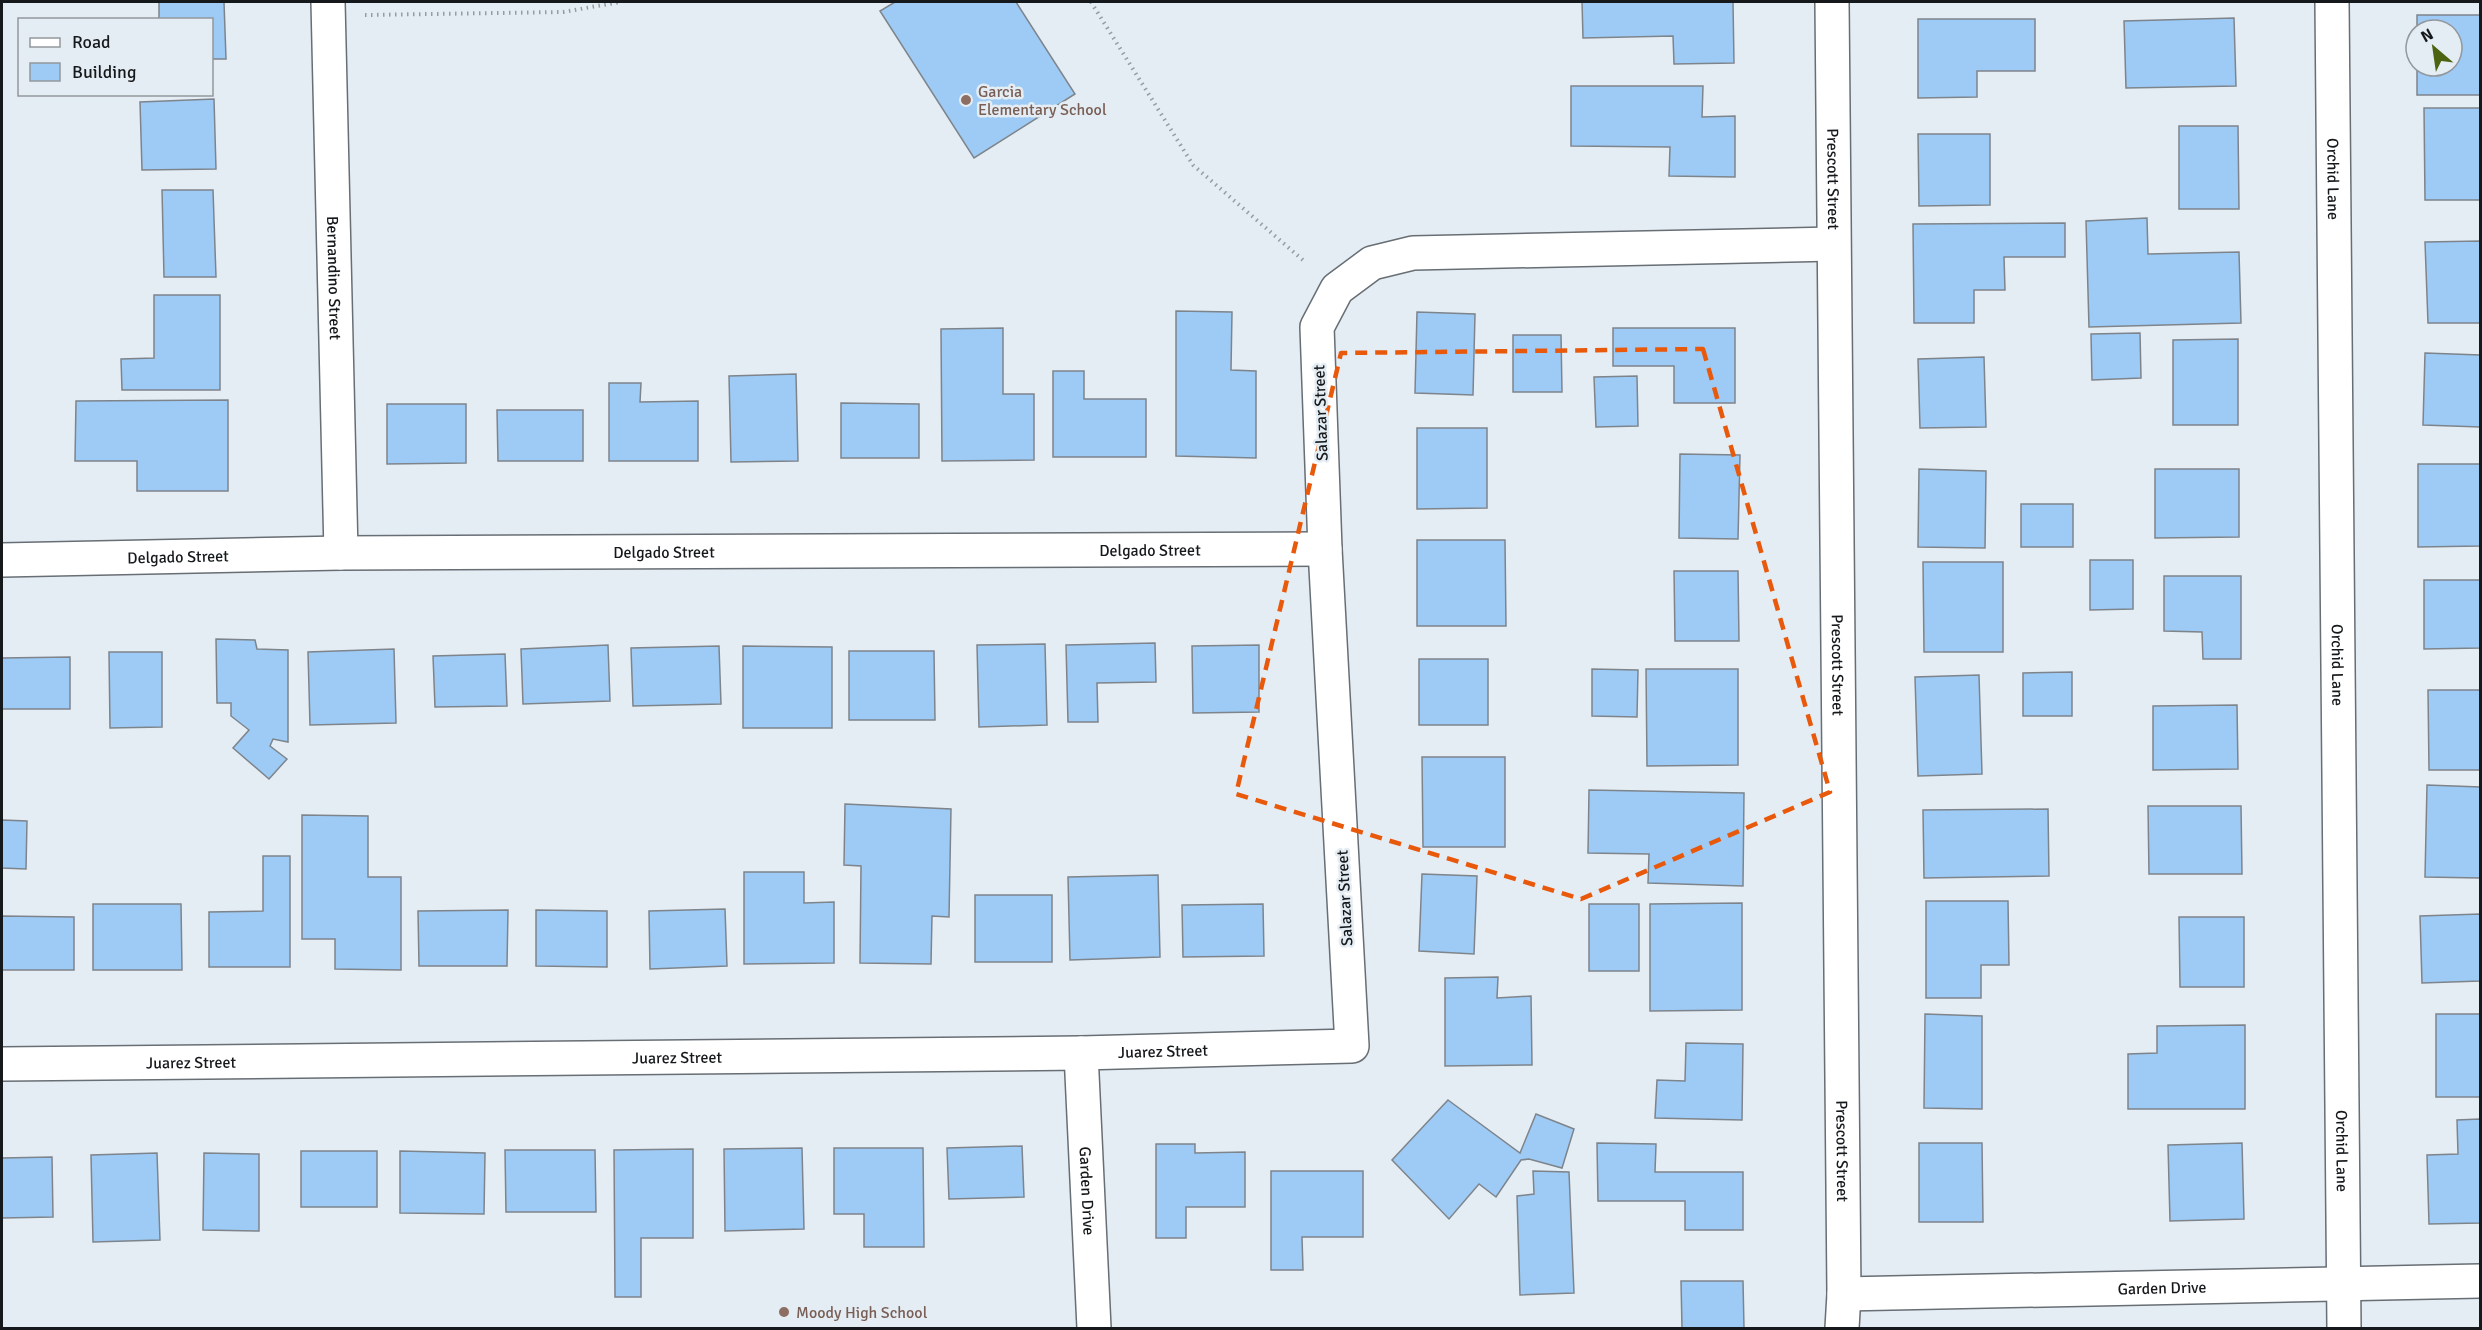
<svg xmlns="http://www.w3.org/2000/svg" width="2482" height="1330" viewBox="0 0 2482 1330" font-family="Signika,sans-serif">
	<rect width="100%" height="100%" fill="#e5edf4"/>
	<g fill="#9dcbf5" stroke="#7e848b" stroke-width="1.5">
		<path d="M 159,2 L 224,2 L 226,59 L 212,59 L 212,20 L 159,20 Z"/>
		<path d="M 895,2 L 1016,2 L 1075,94 L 974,158 L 880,11 Z"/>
		<path d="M 1582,2 L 1733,2 L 1734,63 L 1674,64 L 1673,36 L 1583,38 Z"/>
		<path d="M 2417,15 L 2480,15 L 2480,95 L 2417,95 L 2417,66 L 2452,66 L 2452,30 L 2417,30 Z"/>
		<path d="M 2234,18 L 2236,86 L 2126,88 L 2124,21 Z"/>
		<path d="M 1918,19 L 2035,19 L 2035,71 L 1977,71 L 1977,97 L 1918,98 Z"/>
		<path d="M 1571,86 L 1703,86 L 1702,117 L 1735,116 L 1735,177 L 1669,176 L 1670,147 L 1571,146 Z"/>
		<path d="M 214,99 L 216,169 L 142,170 L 140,102 Z"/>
		<path d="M 2424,108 L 2480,108 L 2480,200 L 2425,200 Z"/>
		<path d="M 2179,126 L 2238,126 L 2239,209 L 2179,209 Z"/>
		<path d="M 1918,134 L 1990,134 L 1990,205 L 1919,206 Z"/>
		<path d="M 162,190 L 213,190 L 216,277 L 164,277 Z"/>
		<path d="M 2147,218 L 2148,254 L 2239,252 L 2241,323 L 2089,327 L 2086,221 Z"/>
		<path d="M 2065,223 L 2065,257 L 2004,257 L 2005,290 L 1974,290 L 1974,323 L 1914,323 L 1913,224 Z"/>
		<path d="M 2480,241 L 2480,323 L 2428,323 L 2425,242 Z"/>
		<path d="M 154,295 L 220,295 L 220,390 L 122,390 L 121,359 L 154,358 Z"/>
		<path d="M 1176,311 L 1232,312 L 1231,370 L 1256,371 L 1256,458 L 1176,456 Z"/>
		<path d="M 1417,312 L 1475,314 L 1473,395 L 1415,393 Z"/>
		<path d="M 1003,328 L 1003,394 L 1034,394 L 1034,460 L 942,461 L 941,329 Z"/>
		<path d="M 1613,328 L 1735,328 L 1735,403 L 1674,403 L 1674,366 L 1613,366 Z"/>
		<path d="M 2140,333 L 2141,378 L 2092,380 L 2091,334 Z"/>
		<path d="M 1513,335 L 1561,335 L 1562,392 L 1513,392 Z"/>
		<path d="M 2238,339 L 2238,425 L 2173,425 L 2173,340 Z"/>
		<path d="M 2425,353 L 2480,355 L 2480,427 L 2423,425 Z"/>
		<path d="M 1984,357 L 1986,427 L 1920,428 L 1918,359 Z"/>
		<path d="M 1053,371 L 1084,371 L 1084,399 L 1146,399 L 1146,457 L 1053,457 Z"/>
		<path d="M 796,374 L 798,461 L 731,462 L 729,376 Z"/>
		<path d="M 1637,376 L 1638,426 L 1596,427 L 1594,377 Z"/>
		<path d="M 609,383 L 641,383 L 640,402 L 698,401 L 698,461 L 609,461 Z"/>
		<path d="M 228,400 L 228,491 L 137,491 L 137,461 L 75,461 L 76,401 Z"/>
		<path d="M 841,403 L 919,404 L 919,458 L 841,458 Z"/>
		<path d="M 387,404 L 466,404 L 466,463 L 387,464 Z"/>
		<path d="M 497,410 L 583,410 L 583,461 L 498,461 Z"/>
		<path d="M 1417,428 L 1487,428 L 1487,508 L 1417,509 Z"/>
		<path d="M 1680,454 L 1740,455 L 1738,539 L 1679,538 Z"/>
		<path d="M 2418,464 L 2480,464 L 2480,546 L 2418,547 Z"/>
		<path d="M 1919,469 L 1986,471 L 1985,548 L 1918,547 Z"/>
		<path d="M 2155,469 L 2239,469 L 2239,537 L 2155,538 Z"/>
		<rect x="2021" y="504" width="52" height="43"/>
		<path d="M 1417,540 L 1505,540 L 1506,626 L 1417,626 Z"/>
		<path d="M 2090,560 L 2133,560 L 2133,609 L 2090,610 Z"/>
		<path d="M 1923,562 L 2003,562 L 2003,652 L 1924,652 Z"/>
		<path d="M 1674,571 L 1738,571 L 1739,641 L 1675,641 Z"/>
		<path d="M 2164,576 L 2241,576 L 2241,659 L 2203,659 L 2202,632 L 2164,631 Z"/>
		<path d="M 2424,580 L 2480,580 L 2480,648 L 2424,649 Z"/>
		<path d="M 216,639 L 255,640 L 257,649 L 288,650 L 288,742 L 273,739 L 270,746 L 287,759 L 269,779 L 233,748 L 249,730 L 231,716 L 231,703 L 217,703 Z"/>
		<path d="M 1155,643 L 1156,682 L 1097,683 L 1098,722 L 1068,722 L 1066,645 Z"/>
		<path d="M 1045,644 L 1047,725 L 979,727 L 977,645 Z"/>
		<path d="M 608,645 L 610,701 L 523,704 L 521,649 Z"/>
		<path d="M 1259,645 L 1259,712 L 1193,713 L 1192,646 Z"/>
		<path d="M 719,646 L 721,704 L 633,706 L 631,648 Z"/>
		<path d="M 743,646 L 832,647 L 832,728 L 743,728 Z"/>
		<path d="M 394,649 L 396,723 L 310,725 L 308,652 Z"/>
		<path d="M 849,651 L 934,651 L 935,720 L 849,720 Z"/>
		<path d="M 109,652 L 162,652 L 162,727 L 110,728 Z"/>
		<path d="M 505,654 L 507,706 L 435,707 L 433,656 Z"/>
		<path d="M 70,657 L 70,709 L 2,709 L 2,658 Z"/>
		<rect x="1419" y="659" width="69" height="66"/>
		<path d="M 1592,669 L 1638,670 L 1637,717 L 1592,716 Z"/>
		<path d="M 1646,669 L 1738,669 L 1738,765 L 1647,766 Z"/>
		<path d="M 2072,672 L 2072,716 L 2023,716 L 2023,673 Z"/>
		<path d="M 1979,675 L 1982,774 L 1918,776 L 1915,677 Z"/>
		<path d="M 2428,690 L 2480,690 L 2480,770 L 2429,770 Z"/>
		<path d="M 2237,705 L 2238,769 L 2153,770 L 2153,706 Z"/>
		<path d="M 1422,757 L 1505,757 L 1505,847 L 1423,847 Z"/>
		<path d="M 2427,785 L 2480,787 L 2480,878 L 2425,877 Z"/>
		<path d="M 1589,790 L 1744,793 L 1743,886 L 1648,883 L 1649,854 L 1588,853 Z"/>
		<path d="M 845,804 L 951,809 L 949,917 L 932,916 L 931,964 L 860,963 L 861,866 L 844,865 Z"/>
		<path d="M 2148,806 L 2241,806 L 2242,874 L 2149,874 Z"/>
		<path d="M 2048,809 L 2049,876 L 1924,878 L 1923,810 Z"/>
		<path d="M 302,815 L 368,816 L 368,877 L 401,877 L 401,970 L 335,969 L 335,939 L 302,939 Z"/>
		<path d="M 2,820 L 27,821 L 26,869 L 2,868 Z"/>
		<path d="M 263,856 L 290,856 L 290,967 L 209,967 L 209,912 L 263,911 Z"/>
		<path d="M 744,872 L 804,872 L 804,903 L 834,902 L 834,963 L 744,964 Z"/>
		<path d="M 1422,874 L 1477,876 L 1474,954 L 1419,951 Z"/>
		<path d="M 1158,875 L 1160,957 L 1070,960 L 1068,877 Z"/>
		<rect x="975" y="895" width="77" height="67"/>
		<path d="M 1926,901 L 2008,901 L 2009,965 L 1981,965 L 1981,998 L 1926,998 Z"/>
		<path d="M 1742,903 L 1742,1010 L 1650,1011 L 1650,904 Z"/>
		<path d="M 93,904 L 181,904 L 182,970 L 93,970 Z"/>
		<path d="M 1263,904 L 1264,956 L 1183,957 L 1182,905 Z"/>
		<rect x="1589" y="904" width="50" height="67"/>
		<path d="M 725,909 L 727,966 L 650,969 L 649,911 Z"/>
		<path d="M 508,910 L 507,966 L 419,966 L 418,911 Z"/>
		<path d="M 536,910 L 607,911 L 607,967 L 536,966 Z"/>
		<path d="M 2480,914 L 2480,981 L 2422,983 L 2420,916 Z"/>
		<path d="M 2,916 L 74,917 L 74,970 L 2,970 Z"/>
		<path d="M 2179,917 L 2244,917 L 2244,987 L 2180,987 Z"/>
		<path d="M 1498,977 L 1497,998 L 1531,996 L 1532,1065 L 1445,1066 L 1445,978 Z"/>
		<path d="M 1925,1014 L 1982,1016 L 1982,1109 L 1924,1108 Z"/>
		<rect x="2436" y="1014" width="44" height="83"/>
		<path d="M 2245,1025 L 2245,1109 L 2128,1109 L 2128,1054 L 2157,1053 L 2157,1026 Z"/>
		<path d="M 1686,1043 L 1743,1044 L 1742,1120 L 1655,1118 L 1657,1080 L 1685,1081 Z"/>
		<path d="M 1448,1100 L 1520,1153 L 1536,1114 L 1574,1129 L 1562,1168 L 1529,1159 L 1521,1160 L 1496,1197 L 1479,1184 L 1449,1219 L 1392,1160 Z"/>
		<path d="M 2480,1119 L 2480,1223 L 2429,1224 L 2427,1155 L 2458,1154 L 2457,1120 Z"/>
		<path d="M 1597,1143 L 1656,1144 L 1655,1172 L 1743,1172 L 1743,1230 L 1685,1230 L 1685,1201 L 1598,1201 Z"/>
		<path d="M 1919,1143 L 1982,1143 L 1983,1222 L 1919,1222 Z"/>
		<path d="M 2242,1143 L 2244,1219 L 2170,1221 L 2168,1145 Z"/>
		<path d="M 1156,1144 L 1195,1144 L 1195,1153 L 1245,1152 L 1245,1207 L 1186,1207 L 1186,1238 L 1156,1238 Z"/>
		<path d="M 1022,1146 L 1024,1197 L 949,1199 L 947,1148 Z"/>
		<path d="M 802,1148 L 804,1229 L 725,1231 L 724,1149 Z"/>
		<path d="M 834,1148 L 923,1148 L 924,1247 L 864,1247 L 864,1214 L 834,1214 Z"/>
		<path d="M 693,1149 L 693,1238 L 641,1238 L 641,1297 L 615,1297 L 614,1150 Z"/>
		<path d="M 505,1150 L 595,1150 L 596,1212 L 506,1212 Z"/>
		<rect x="301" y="1151" width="76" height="56"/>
		<path d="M 400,1151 L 485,1153 L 484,1214 L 400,1213 Z"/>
		<path d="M 157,1153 L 160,1240 L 93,1242 L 91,1155 Z"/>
		<path d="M 204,1153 L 259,1154 L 259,1231 L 203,1230 Z"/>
		<path d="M 52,1157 L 53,1217 L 2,1218 L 2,1158 Z"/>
		<path d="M 1271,1171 L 1363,1171 L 1363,1237 L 1302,1237 L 1303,1270 L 1271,1270 Z"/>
		<path d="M 1533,1171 L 1569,1172 L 1574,1293 L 1520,1295 L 1517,1196 L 1534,1194 Z"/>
		<path d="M 1681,1281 L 1743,1281 L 1744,1328 L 1682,1328 Z"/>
	</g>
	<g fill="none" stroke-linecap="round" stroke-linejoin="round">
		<defs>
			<g id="street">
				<path id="s1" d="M 328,2 L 341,553"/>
				<path id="s2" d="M 1832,2 L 1844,1294 L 1842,1328"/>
				<path id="s3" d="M 2332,2 L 2344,1328"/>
				<path id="s4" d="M 2,560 L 341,553 L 1325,549"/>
				<path id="s5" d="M 1081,1053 L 1094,1328"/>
				<path id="s6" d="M 2,1064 L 1081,1053 L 1352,1046 L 1325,549 L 1317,327 L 1337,289 L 1372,263 L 1413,253 L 1833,244"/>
				<path id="s7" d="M 1844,1294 L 2480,1281"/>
			</g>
		</defs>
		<use href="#street" stroke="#676e74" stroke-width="36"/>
		<g stroke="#969ca1" stroke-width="4" stroke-dasharray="1.5 4.5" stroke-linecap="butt">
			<path d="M 1091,2 L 1193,165 L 1304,261"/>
			<path d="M 365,15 L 563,12 L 620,2"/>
		</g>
		<use href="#street" stroke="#fff" stroke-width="33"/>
	</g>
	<path fill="none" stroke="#e8590c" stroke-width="4.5" stroke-dasharray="12 8" stroke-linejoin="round" d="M 1703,349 L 1830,792 L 1581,899 L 1236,794 L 1341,353 Z"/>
	<g fill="#8d6e63" stroke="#e5edf4" stroke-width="2">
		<circle cx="966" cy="100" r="6"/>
		<circle cx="784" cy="1312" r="6"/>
	</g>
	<g text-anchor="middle" stroke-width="5" stroke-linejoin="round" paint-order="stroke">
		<g font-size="16" fill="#785e54" stroke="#e5edf4" text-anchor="start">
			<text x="978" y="97">Garcia<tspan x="978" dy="18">Elementary School</tspan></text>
			<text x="796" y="1318">Moody High School</text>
		</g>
		<g font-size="16" fill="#16191b" stroke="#e5edf4">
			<text dy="6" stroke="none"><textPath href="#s2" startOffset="177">Prescott Street</textPath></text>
			<text dy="6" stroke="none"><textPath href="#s3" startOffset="177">Orchid Lane</textPath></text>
			<text dy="6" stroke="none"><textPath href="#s1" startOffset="276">Bernandino Street</textPath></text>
			<text transform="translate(1320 413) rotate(-92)" y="6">Salazar Street</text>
			<text dy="6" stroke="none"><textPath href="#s4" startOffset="1148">Delgado Street</textPath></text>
			<text dy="6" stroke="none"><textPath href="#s4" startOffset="662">Delgado Street</textPath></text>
			<text dy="6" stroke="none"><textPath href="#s4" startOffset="176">Delgado Street</textPath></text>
			<text dy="6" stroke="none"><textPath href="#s2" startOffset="663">Prescott Street</textPath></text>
			<text dy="6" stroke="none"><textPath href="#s3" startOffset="663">Orchid Lane</textPath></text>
			<text transform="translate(1344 898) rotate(-93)" y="6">Salazar Street</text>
			<text dy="6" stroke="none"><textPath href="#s6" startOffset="1161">Juarez Street</textPath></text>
			<text dy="6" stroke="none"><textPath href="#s6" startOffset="675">Juarez Street</textPath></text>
			<text dy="6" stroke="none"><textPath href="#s6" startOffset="189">Juarez Street</textPath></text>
			<text dy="6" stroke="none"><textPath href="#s2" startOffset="1149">Prescott Street</textPath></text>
			<text dy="6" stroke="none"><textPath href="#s3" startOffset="1149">Orchid Lane</textPath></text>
			<text dy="6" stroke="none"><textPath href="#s5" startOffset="138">Garden Drive</textPath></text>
			<text dy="6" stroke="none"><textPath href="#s7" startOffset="318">Garden Drive</textPath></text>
		</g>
	</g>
	<rect width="2482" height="1330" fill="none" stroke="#16191b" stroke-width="6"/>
	<rect x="18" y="18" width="195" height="78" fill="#e5edf4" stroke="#92989d" stroke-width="1.5"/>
	<rect x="30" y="38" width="30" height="9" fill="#ffffff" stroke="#92989d" stroke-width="1.5"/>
	<text x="72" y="48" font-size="18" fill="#16191b">Road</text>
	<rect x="30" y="63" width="30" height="18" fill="#9dcbf5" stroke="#92989d" stroke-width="1.5"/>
	<text x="72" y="78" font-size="18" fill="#16191b">Building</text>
	<g transform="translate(2434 48) rotate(331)"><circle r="28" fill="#e5edf4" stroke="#92989d" stroke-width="1.5"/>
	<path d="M0-4.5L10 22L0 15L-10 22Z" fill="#4c6412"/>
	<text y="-9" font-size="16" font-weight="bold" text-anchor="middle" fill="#16191b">N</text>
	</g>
</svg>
